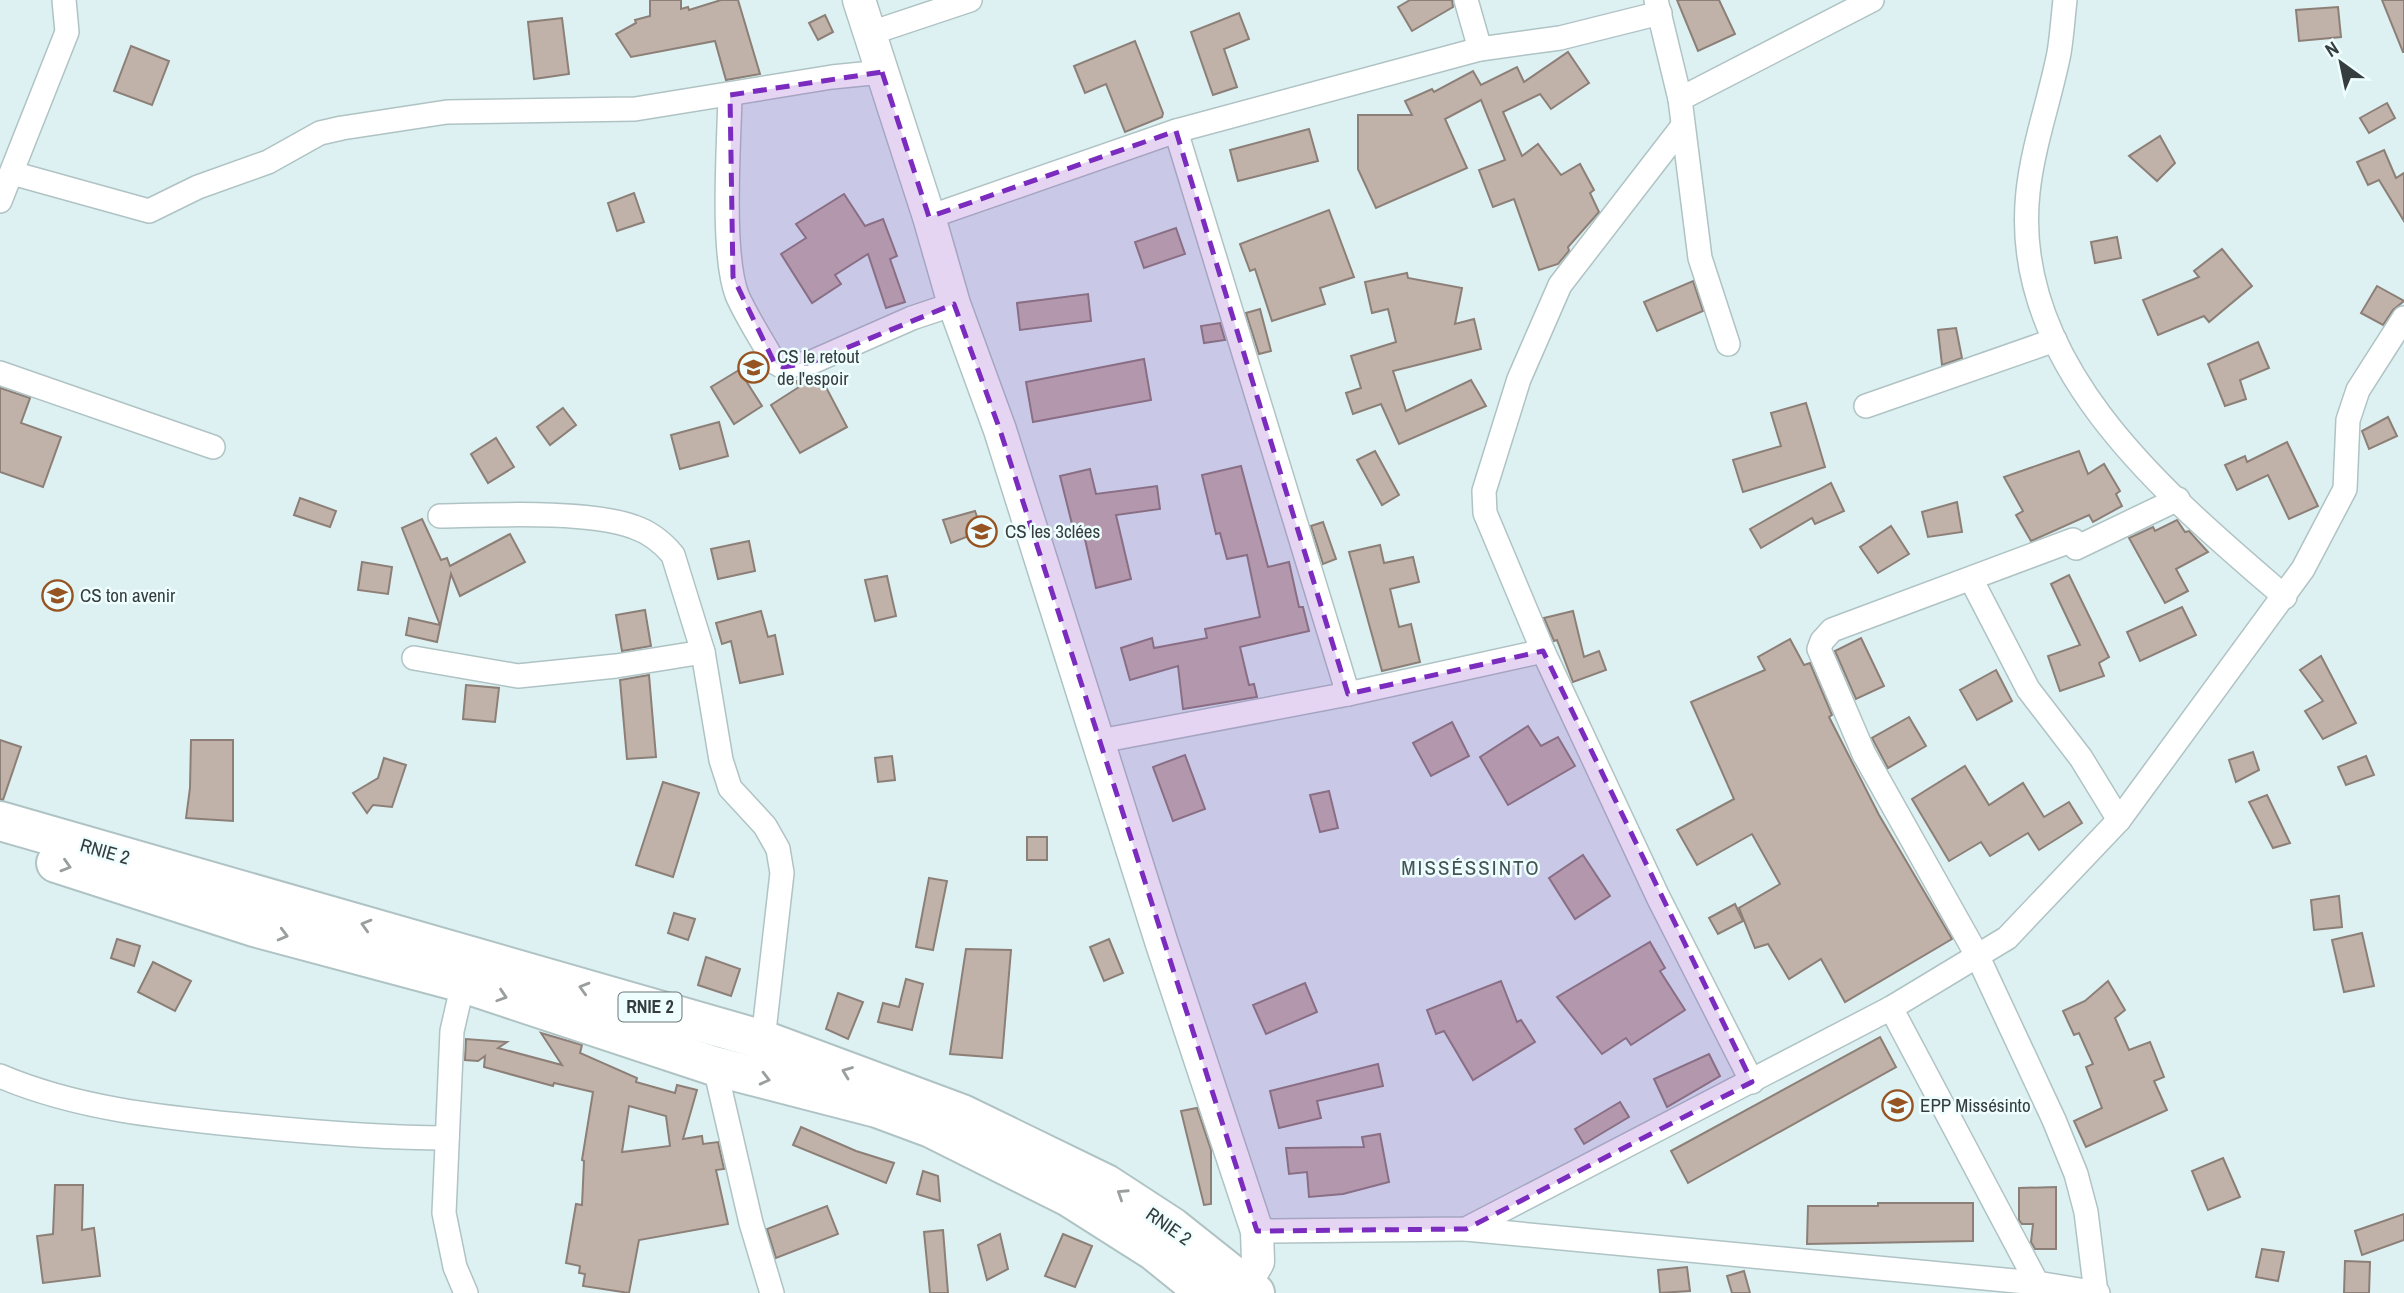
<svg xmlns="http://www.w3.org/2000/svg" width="2404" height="1293" viewBox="0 0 2404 1293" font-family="'Archivo Narrow',sans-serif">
	<rect width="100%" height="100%" fill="#ddf1f2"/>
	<g fill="#c0b2a9" stroke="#8c7f77" stroke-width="2" fill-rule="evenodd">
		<path d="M 650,0 L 681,0 L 681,9 L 688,7 L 689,10 L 721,0 L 738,0 L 760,74 L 726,80 L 715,41 L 631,57 L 616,34 L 636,23 L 635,20 L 650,16 Z"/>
		<path d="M 1410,0 L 1452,0 L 1453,7 L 1412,31 L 1398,7 Z"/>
		<path d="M 1677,0 L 1719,0 L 1735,34 L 1698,51 Z"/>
		<path d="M 2382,0 L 2404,0 L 2404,52 L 2403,52 Z"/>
		<path d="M 2338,7 L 2341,37 L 2299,41 L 2296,10 Z"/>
		<path d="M 1239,13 L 1249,39 L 1224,49 L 1237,87 L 1213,95 L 1191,32 Z"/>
		<path d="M 825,15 L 833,32 L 818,40 L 809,23 Z"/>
		<path d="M 562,18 L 569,74 L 534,79 L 528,22 Z"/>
		<path d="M 1135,41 L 1163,113 L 1162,117 L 1125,132 L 1106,84 L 1085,93 L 1074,66 Z"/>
		<path d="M 131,46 L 169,61 L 152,105 L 114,91 Z"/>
		<path d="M 1568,52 L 1589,83 L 1551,109 L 1540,94 L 1503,112 L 1522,156 L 1538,144 L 1561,175 L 1580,164 L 1594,190 L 1590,193 L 1599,212 L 1568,247 L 1569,251 L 1558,264 L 1539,270 L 1514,199 L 1493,207 L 1479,170 L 1505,160 L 1481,100 L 1445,119 L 1467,168 L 1376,208 L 1358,169 L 1358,115 L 1412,115 L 1405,101 L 1432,89 L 1434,92 L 1473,71 L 1481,85 L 1517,67 L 1524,82 Z"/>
		<path d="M 2387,103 L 2395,118 L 2369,133 L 2360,118 Z"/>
		<path d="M 1309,129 L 1318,161 L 1238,181 L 1230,150 Z"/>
		<path d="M 2160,136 L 2175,163 L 2157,181 L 2129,156 Z"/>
		<path d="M 2384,150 L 2396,178 L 2404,173 L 2404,221 L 2379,180 L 2368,185 L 2357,162 Z"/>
		<path d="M 634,193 L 644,222 L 617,231 L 608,203 Z"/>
		<path d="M 844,194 L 865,226 L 883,219 L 897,256 L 890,259 L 905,302 L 886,308 L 868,254 L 835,275 L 841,284 L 812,303 L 781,254 L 806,238 L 796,224 Z"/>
		<path d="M 1329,210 L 1354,277 L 1320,288 L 1325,304 L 1272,321 L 1255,269 L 1250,271 L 1240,244 Z"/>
		<path d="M 1176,228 L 1185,254 L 1144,268 L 1135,242 Z"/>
		<path d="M 2117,237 L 2121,258 L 2095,263 L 2091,242 Z"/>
		<path d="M 2222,249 L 2252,286 L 2209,322 L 2204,316 L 2158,335 L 2143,300 L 2199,277 L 2194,271 Z"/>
		<path d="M 1407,273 L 1408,278 L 1462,288 L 1455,324 L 1474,319 L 1481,349 L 1393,371 L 1406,411 L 1471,380 L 1486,406 L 1399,444 L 1381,404 L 1353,414 L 1346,393 L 1361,388 L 1351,356 L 1396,342 L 1388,309 L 1372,313 L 1365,282 Z"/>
		<path d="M 1693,281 L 1703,311 L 1657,331 L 1644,302 Z"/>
		<path d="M 2377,286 L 2404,301 L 2393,310 L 2383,325 L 2361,313 Z"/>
		<path d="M 1088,294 L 1091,321 L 1020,330 L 1017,303 Z"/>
		<path d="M 1260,309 L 1271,351 L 1259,354 L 1246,313 Z"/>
		<path d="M 1220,323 L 1225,340 L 1204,343 L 1201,326 Z"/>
		<path d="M 1956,328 L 1962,358 L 1942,365 L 1938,330 Z"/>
		<path d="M 2258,342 L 2269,368 L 2240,380 L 2246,399 L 2225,406 L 2208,364 Z"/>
		<path d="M 1144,359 L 1151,400 L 1033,422 L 1026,382 Z"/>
		<path d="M 739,370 L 762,406 L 734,424 L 711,387 Z"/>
		<path d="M 819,374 L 847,427 L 800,453 L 771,405 L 799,387 L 796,381 Z"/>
		<path d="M 0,388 L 30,398 L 21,423 L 61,437 L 43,487 L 0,472 Z"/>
		<path d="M 1806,403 L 1825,467 L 1743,492 L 1733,460 L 1781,446 L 1771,413 Z"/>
		<path d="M 563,408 L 576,425 L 550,445 L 537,427 Z"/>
		<path d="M 2388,417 L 2397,436 L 2369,449 L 2362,431 Z"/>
		<path d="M 719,422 L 728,456 L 680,469 L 671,435 Z"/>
		<path d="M 496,438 L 514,467 L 488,483 L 471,454 Z"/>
		<path d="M 2287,442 L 2318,506 L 2289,519 L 2268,475 L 2237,490 L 2225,465 L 2245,456 L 2247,462 Z"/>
		<path d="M 1375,451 L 1399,495 L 1382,505 L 1357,460 Z"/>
		<path d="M 2079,451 L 2088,474 L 2104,464 L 2120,491 L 2116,494 L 2122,506 L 2093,522 L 2089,515 L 2031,541 L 2016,515 L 2023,511 L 2004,477 Z"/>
		<path d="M 1241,466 L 1268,567 L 1289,562 L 1299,607 L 1303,607 L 1309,631 L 1240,647 L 1249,685 L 1254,684 L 1257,697 L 1183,709 L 1178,666 L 1130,680 L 1121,648 L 1152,638 L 1154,648 L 1207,638 L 1205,629 L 1260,617 L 1247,555 L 1227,559 L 1220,533 L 1216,534 L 1202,475 Z"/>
		<path d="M 1090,469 L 1096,494 L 1157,486 L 1160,509 L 1116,515 L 1131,579 L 1096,588 L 1082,526 L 1073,528 L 1060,476 Z"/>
		<path d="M 1831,483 L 1844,511 L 1815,524 L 1812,518 L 1761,548 L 1750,529 Z"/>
		<path d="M 300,498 L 336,511 L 330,527 L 294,515 Z"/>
		<path d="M 1957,502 L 1962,532 L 1928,537 L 1922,512 Z"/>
		<path d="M 975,511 L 982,531 L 951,543 L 943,520 Z"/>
		<path d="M 422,519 L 441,560 L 447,558 L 450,566 L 510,534 L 525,562 L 460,596 L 451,574 L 437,642 L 406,635 L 409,618 L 440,625 L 402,528 Z"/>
		<path d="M 2177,520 L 2185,532 L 2189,531 L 2208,552 L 2176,569 L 2188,591 L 2165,603 L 2129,538 L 2153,527 L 2155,531 Z"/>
		<path d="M 1323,522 L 1336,559 L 1323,564 L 1311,526 Z"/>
		<path d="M 1891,526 L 1909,554 L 1878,573 L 1860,547 Z"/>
		<path d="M 749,541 L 755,571 L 718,579 L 711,549 Z"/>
		<path d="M 1380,545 L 1384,563 L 1413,557 L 1419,582 L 1390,589 L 1399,627 L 1411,624 L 1420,662 L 1382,671 L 1349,552 Z"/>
		<path d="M 362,562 L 392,567 L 388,594 L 358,590 Z"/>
		<path d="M 2069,575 L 2109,657 L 2099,663 L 2104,676 L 2060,691 L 2048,656 L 2080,645 L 2051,584 Z"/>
		<path d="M 887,576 L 896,616 L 875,621 L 865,580 Z"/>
		<path d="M 2182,607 L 2196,635 L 2140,661 L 2127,632 Z"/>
		<path d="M 645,610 L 651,646 L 622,651 L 616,615 Z"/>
		<path d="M 761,611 L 768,637 L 775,635 L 783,674 L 740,683 L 731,641 L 722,644 L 716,623 Z"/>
		<path d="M 1573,611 L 1584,657 L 1599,651 L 1606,670 L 1573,682 L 1557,640 L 1554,641 L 1544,618 Z"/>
		<path d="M 1861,638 L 1884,686 L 1856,699 L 1835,651 Z"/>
		<path d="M 1790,639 L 1804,665 L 1810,663 L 1832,715 L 1829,717 L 1879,815 L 1952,939 L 1845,1002 L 1821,959 L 1789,979 L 1768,944 L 1755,948 L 1739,908 L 1780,884 L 1752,834 L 1697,865 L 1677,830 L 1734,799 L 1691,702 L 1765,670 L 1758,657 Z"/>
		<path d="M 2321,656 L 2356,723 L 2323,739 L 2305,711 L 2323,701 L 2300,670 Z"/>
		<path d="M 1996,670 L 2012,701 L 1977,720 L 1960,690 Z"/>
		<path d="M 649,675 L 656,757 L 627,759 L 620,680 Z"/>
		<path d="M 466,685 L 499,688 L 495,722 L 463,719 Z"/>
		<path d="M 1909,717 L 1926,746 L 1888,768 L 1872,738 Z"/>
		<path d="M 1452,722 L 1469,756 L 1431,776 L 1413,743 Z"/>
		<path d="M 1528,726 L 1541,746 L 1558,737 L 1575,766 L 1508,805 L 1480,757 Z"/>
		<path d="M 0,740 L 21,747 L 3,800 L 0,799 Z"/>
		<path d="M 191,740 L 233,740 L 233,821 L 186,818 L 190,788 Z"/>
		<path d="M 2253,752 L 2259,770 L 2236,782 L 2229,760 Z"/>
		<path d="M 1185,755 L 1205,809 L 1173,821 L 1153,767 Z"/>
		<path d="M 892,756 L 895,780 L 878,782 L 875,758 Z"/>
		<path d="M 2366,756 L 2374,775 L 2346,785 L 2338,767 Z"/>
		<path d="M 384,758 L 406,765 L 392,807 L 373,805 L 367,813 L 353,793 L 378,778 Z"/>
		<path d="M 1965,766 L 1989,805 L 2023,783 L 2044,817 L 2069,802 L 2082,823 L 2039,850 L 2028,833 L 1990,856 L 1981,842 L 1949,861 L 1912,799 Z"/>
		<path d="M 663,782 L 699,793 L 673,877 L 636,865 Z"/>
		<path d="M 1329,791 L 1338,828 L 1320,832 L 1310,795 Z"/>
		<path d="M 2267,795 L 2290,843 L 2273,848 L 2249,802 Z"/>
		<rect x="1027" y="837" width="20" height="23"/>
		<path d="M 1583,855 L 1610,896 L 1575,919 L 1549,878 Z"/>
		<path d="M 929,878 L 947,881 L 933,950 L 916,947 Z"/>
		<path d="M 2339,896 L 2342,927 L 2314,930 L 2311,900 Z"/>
		<path d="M 1735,904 L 1743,921 L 1718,934 L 1709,918 Z"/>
		<path d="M 674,913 L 695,919 L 688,940 L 668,933 Z"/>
		<path d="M 2362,933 L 2374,986 L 2344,992 L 2332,940 Z"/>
		<path d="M 117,939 L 140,946 L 134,966 L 111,958 Z"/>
		<path d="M 1109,939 L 1123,973 L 1104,981 L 1090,947 Z"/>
		<path d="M 1650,942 L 1665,968 L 1660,971 L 1685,1010 L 1631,1045 L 1626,1038 L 1602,1054 L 1557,997 Z"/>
		<path d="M 966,949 L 1011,950 L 1002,1058 L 950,1054 Z"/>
		<path d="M 706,957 L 740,969 L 731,996 L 698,985 Z"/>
		<path d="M 153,962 L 191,981 L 175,1011 L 138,992 Z"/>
		<path d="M 906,979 L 923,984 L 912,1030 L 878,1022 L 883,1003 L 899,1007 Z"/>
		<path d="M 1501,981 L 1517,1022 L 1521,1020 L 1535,1042 L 1473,1080 L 1444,1031 L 1436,1034 L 1427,1010 Z"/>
		<path d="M 2108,981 L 2125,1010 L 2115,1018 L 2129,1050 L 2150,1042 L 2164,1077 L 2154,1081 L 2167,1110 L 2086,1147 L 2074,1121 L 2102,1108 L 2086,1067 L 2093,1064 L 2079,1033 L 2074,1035 L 2063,1011 L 2085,1001 Z"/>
		<path d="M 1305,983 L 1317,1012 L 1266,1034 L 1253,1005 Z"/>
		<path d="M 838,993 L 863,1002 L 848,1039 L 826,1029 Z"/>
		<path d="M 541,1033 L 582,1045 L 580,1053 L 637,1078 L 636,1082 L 675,1093 L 677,1085 L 697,1090 L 683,1139 L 702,1136 L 703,1144 L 718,1142 L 724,1169 L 716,1170 L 728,1224 L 639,1240 L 629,1293 L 583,1286 L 585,1274 L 579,1273 L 580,1266 L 566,1263 L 576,1204 L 582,1205 L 584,1161 L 582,1160 L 593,1092 L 554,1083 L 553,1086 L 484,1067 L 485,1056 L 478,1061 L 465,1060 L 466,1039 L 507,1042 L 498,1048 L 562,1065 ZM 629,1106 L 666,1116 L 670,1146 L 622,1152 Z"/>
		<path d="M 1880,1037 L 1896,1067 L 1688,1183 L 1671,1151 Z"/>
		<path d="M 1709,1054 L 1720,1076 L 1667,1107 L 1654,1079 Z"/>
		<path d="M 1378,1064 L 1383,1086 L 1317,1101 L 1321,1118 L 1279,1128 L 1270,1091 Z"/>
		<path d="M 1620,1102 L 1629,1117 L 1584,1144 L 1575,1129 Z"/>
		<path d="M 1197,1108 L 1211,1150 L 1211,1204 L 1204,1205 L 1181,1111 Z"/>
		<path d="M 801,1127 L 856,1151 L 894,1163 L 886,1183 L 793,1145 Z"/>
		<path d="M 1380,1134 L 1389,1182 L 1343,1194 L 1309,1197 L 1307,1172 L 1289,1174 L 1286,1148 L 1364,1147 L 1362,1137 Z"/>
		<path d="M 2223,1158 L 2240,1197 L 2208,1210 L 2192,1171 Z"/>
		<path d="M 923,1171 L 938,1176 L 940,1201 L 917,1194 Z"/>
		<path d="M 55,1185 L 83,1185 L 82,1230 L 94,1228 L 100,1276 L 43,1283 L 37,1236 L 53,1234 Z"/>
		<path d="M 2056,1187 L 2056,1249 L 2035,1249 L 2031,1242 L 2033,1224 L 2022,1224 L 2019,1220 L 2019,1188 Z"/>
		<path d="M 1878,1203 L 1973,1203 L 1973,1241 L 1807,1244 L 1808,1206 L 1878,1206 Z"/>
		<path d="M 827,1206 L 838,1234 L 776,1258 L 767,1229 Z"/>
		<path d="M 2404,1214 L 2404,1240 L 2362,1255 L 2355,1231 Z"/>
		<path d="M 943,1230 L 948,1293 L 930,1293 L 924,1232 Z"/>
		<path d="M 1000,1234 L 1008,1269 L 987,1280 L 978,1245 Z"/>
		<path d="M 1063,1234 L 1092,1246 L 1075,1287 L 1045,1276 Z"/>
		<path d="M 2262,1249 L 2284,1252 L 2278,1281 L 2256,1277 Z"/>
		<path d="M 2345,1261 L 2370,1262 L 2369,1293 L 2344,1293 Z"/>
		<path d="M 1687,1267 L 1690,1291 L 1660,1293 L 1658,1270 Z"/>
		<path d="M 1744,1271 L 1750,1293 L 1732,1293 L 1727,1276 Z"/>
	</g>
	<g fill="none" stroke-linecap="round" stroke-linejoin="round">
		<defs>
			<g id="street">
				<path d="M 1466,0 L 1480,49"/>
				<path d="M 1656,0 L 1680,99 L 1700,258 L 1728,344"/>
				<path d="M 2065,0 C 2063,17 2062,35 2059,53 C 2050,99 2033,145 2028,192 C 2009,366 2168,496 2285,597"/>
				<path d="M 871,33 L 970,0"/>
				<path d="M 730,95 C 729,144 721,253 737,295 C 747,318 762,340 774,362 L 783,367 L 812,362 L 912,318 L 954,304"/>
				<path d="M 1680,99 L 1872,0"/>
				<path d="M 1176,131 L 1480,49 L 1560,38 L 1660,13"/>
				<path d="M 12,173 L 149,211 L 198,187 L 268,162 L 320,133 L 342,128 L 447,112 L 635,109 L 832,77 L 882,72"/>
				<path d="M 0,201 L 67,32 L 64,0"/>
				<path d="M 929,217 L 1176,131 L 1348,694"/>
				<path d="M 0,373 L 213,447"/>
				<path d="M 1866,406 L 2055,340"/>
				<path d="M 1971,579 L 2028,689 L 2081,758 L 2119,820"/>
				<path d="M 1543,651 L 1485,513 L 1484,491 L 1519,379 L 1560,285 L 1682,127"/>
				<path d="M 703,652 L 721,760 L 730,788 L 765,826 L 778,849 L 782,873 L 763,1040"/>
				<path d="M 414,658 L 518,676 L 616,666 L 703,652 L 673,555 C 663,543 649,532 634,527 C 587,510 492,515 440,516"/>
				<path d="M 1100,741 L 1348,694 L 1543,651 L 1658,897 L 1752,1082"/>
				<path d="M 463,983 L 452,1031 L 444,1213 L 455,1267 L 466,1293"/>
				<path d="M 1891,1008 L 2037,1283"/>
				<path d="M 713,1059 L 751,1223 L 772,1293"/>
				<path d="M 0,1076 C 75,1108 159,1117 240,1125 C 309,1132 377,1138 447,1138"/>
				<path d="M 1466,1229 L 2037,1283 L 2098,1293"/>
				<path d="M 1257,1231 L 1466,1229 L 1891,1008 L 2007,938 L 2119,820 L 2303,569 L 2345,489 L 2348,420 L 2358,390 L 2404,318"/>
				<path d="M 2096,1293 L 2086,1212 L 2076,1174 L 2054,1120 L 1978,957 L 1864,754 L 1819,649 L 1822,641 L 1832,630 L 2073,540 L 2076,548 L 2178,499"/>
			</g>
			<path id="secondary" d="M 859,0 L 929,217 L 954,304 L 1000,430 L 1162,944 L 1257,1231 L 1258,1262 L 1240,1293"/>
			<g id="highway">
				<path d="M 0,821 L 763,1040 L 962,1114 L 1106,1184 L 1172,1227 L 1255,1293"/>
				<path d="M 56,863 L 254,927 L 463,983 L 714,1066 L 877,1108 L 931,1128 L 1069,1197 L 1154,1251 L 1206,1293"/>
			</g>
		</defs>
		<use href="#street" stroke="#b0c3c4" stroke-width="26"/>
		<use href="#secondary" stroke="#b0c3c4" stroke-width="35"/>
		<use href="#highway" stroke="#b0c3c4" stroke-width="42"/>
		<use href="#street" stroke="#fff" stroke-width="23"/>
		<use href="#secondary" stroke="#fff" stroke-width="32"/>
		<use href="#highway" stroke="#fff" stroke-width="38"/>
	</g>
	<defs><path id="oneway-chevron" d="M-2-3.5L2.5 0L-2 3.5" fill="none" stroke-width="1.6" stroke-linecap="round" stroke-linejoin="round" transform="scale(1.75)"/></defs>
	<g stroke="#9a9e9e">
		<use href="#oneway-chevron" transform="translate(66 866) rotate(17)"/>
		<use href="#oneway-chevron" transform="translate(366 925) rotate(-164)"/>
		<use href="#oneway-chevron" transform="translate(283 935) rotate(15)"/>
		<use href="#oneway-chevron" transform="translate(584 988) rotate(-164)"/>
		<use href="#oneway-chevron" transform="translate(502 996) rotate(18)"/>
		<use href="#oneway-chevron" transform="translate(847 1072) rotate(-159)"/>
		<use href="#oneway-chevron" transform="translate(765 1079) rotate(14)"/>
		<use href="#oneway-chevron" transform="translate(1122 1194) rotate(-147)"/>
	</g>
	<path fill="#7b2cbf" fill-opacity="0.2" stroke="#7b2cbf" stroke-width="5" stroke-dasharray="14 9" stroke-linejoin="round" d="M 882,72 L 929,217 L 1176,131 L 1348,694 L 1543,651 L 1752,1082 L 1466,1229 L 1257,1231 L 1000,430 L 954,304 L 812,362 L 783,367 L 774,362 L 733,277 L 730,95 Z"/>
	<defs>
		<symbol id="school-ring" viewBox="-11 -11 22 22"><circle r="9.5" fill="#eefdfe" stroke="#965423" stroke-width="1.5"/><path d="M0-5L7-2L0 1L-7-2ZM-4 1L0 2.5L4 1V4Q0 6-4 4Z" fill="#965423"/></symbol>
	</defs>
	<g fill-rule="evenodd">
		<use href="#school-ring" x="736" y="350" width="35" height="35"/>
		<use href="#school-ring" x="964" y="514" width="35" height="35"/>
		<use href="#school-ring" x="40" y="578" width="35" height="35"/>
		<use href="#school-ring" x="1880" y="1088" width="35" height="35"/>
	</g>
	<g text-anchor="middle" stroke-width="5" stroke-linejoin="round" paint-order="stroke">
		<rect fill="#eefdfe" stroke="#6c7778" stroke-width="2" x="618.5" y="992.5" width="63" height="29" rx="5"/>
		<g font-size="18" font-weight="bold" fill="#353d3e">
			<text x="650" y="1013">RNIE 2</text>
		</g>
		<g font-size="19" fill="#353d3e" stroke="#eefdfe" text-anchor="start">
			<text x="777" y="363">CS le retout<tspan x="777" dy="22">de l'espoir</tspan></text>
			<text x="1005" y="538">CS les 3clées</text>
			<text x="80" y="602">CS ton avenir</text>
			<text x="1920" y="1112">EPP Missésinto</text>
		</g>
		<g font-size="19" fill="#353d3e" stroke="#eefdfe">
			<text transform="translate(105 851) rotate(16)" y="7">RNIE 2</text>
			<text transform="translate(1169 1226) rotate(35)" y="7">RNIE 2</text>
		</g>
		<g font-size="21" letter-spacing="2" fill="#435355" stroke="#eefdfe">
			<text x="1471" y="875">MISSÉSSINTO</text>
		</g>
	</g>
	<g transform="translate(2341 63) rotate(327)" stroke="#eefdfe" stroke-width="5" paint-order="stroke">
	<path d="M0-5L12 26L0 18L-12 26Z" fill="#353d3e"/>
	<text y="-10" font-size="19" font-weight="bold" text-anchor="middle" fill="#353d3e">N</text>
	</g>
</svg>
